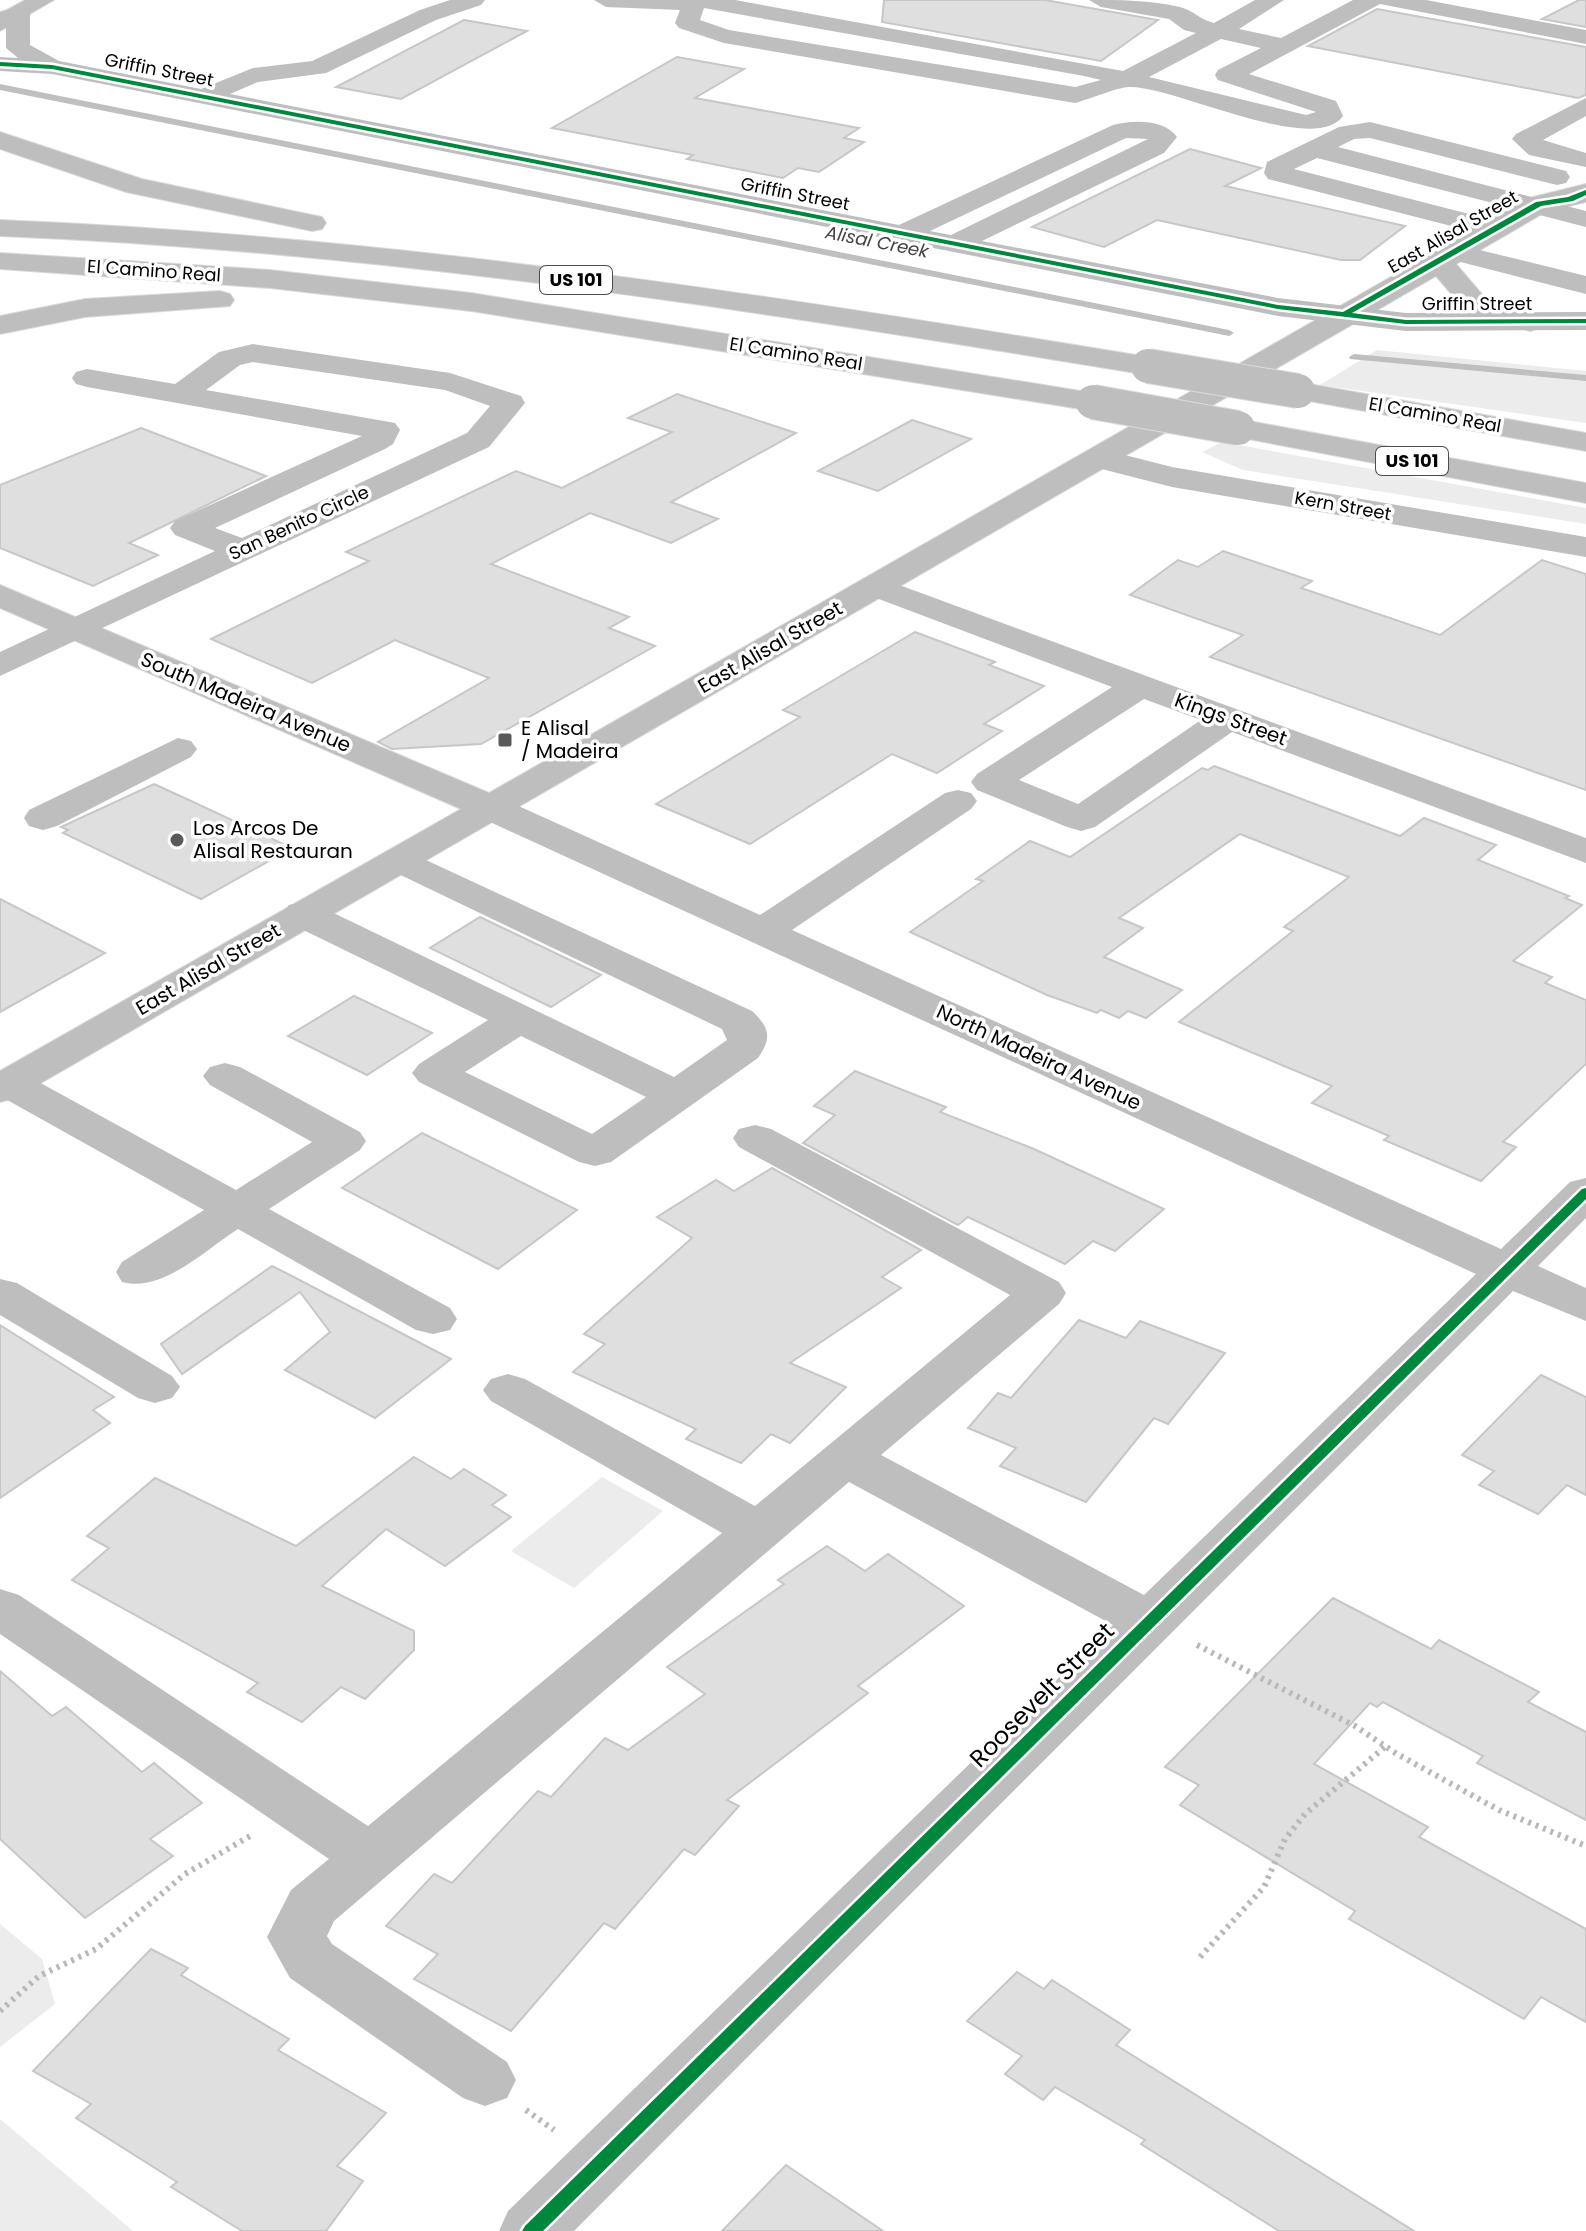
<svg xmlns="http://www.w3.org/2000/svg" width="1586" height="2231" viewBox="0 0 1586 2231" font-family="Poppins,sans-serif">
	<rect width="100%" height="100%" fill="#fff"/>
	<g fill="#ececec">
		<path d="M 1377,350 L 1586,371 L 1586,423 L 1320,385 Z"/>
		<path d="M 1222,442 L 1586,508 L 1586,524 L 1243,470 L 1202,452 Z"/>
		<path d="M 602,1477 L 663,1511 L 574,1588 L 511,1551 Z"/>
		<path d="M 0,1924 L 42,1959 L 55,2004 L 0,2047 Z"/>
		<path d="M 0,2119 L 133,2231 L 0,2231 Z"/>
	</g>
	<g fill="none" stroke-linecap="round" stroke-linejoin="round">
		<g fill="#bfbfbf" fill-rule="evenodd">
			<path d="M 0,84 L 1229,330 L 1234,333 L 1229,336 L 0,90 Z"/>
			<path d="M 1354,354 L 1586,375 L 1586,381 L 1350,359 L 1349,357 Z"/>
		</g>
	</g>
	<g fill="#dfdfdf" stroke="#c7c7c7" stroke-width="2">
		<path d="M 884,0 L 1045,0 L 1158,20 L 1101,61 L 882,22 Z"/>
		<path d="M 1579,0 L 1586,0 L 1586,27 L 1542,19 Z"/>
		<path d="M 1377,9 L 1586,47 L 1586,95 L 1578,98 L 1308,46 Z"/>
		<path d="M 464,20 L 527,31 L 401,99 L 336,87 Z"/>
		<path d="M 677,57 L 744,69 L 695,98 L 859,128 L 844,138 L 864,142 L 819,172 L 798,168 L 783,178 L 687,159 L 693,155 L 552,128 Z"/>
		<path d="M 1190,149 L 1261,168 L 1225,186 L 1405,226 L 1360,260 L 1341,260 L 1157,220 L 1104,247 L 1032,227 Z"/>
		<path d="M 677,394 L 796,433 L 671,502 L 718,519 L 671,543 L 590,513 L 491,564 L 629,617 L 609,628 L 655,646 L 481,744 L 392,749 L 378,742 L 489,678 L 395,640 L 312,683 L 211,639 L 369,561 L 346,552 L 516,471 L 562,488 L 672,432 L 628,418 Z"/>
		<path d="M 912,420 L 971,439 L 878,491 L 818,471 Z"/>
		<path d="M 141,428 L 266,476 L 129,543 L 158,555 L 93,586 L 0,548 L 0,485 Z"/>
		<path d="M 1223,551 L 1312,581 L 1301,588 L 1440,635 L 1542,560 L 1586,574 L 1586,790 L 1210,657 L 1243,635 L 1130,595 L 1178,560 L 1198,567 Z"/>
		<path d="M 915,632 L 995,662 L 989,665 L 1044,686 L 984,724 L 1002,731 L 937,773 L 892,754 L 750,844 L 656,804 L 800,717 L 783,710 Z"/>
		<path d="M 1214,766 L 1400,836 L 1424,818 L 1496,845 L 1478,860 L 1569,896 L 1565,898 L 1582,905 L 1513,961 L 1552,977 L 1545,983 L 1586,1000 L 1586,1064 L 1503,1142 L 1516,1147 L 1481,1181 L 1384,1140 L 1389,1136 L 1312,1103 L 1332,1086 L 1179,1022 L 1293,931 L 1284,927 L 1349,877 L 1240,834 L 1119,918 L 1143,928 L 1104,957 L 1182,990 L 1146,1018 L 1128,1011 L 1119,1018 L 1101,1010 L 1097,1013 L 1047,995 L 910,932 L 983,881 L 976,879 L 1030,841 L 1070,857 L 1202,768 L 1208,770 Z"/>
		<path d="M 154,784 L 191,801 L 292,848 L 201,899 L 63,833 L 68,830 L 61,827 Z"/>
		<path d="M 0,899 L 37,918 L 105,953 L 0,1012 Z"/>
		<path d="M 480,917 L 601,975 L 551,1007 L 430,948 Z"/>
		<path d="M 354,996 L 432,1033 L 367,1075 L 288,1036 Z"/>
		<path d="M 855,1071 L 946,1107 L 940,1112 L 1034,1149 L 1164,1209 L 1115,1251 L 1093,1241 L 1065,1264 L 968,1217 L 958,1225 L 803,1143 L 835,1115 L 814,1106 Z"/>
		<path d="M 422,1133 L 577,1210 L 498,1269 L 342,1188 Z"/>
		<path d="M 772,1168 L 921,1250 L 882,1277 L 901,1288 L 790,1363 L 846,1387 L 790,1443 L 771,1434 L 741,1463 L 686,1439 L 696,1429 L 573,1372 L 605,1344 L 584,1334 L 692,1238 L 657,1217 L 716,1180 L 734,1191 Z"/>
		<path d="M 272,1266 L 286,1273 L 451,1359 L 375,1418 L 285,1370 L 330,1332 L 300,1292 L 182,1374 L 161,1344 Z"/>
		<path d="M 1079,1320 L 1126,1338 L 1140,1321 L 1225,1353 L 1168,1424 L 1154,1418 L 1086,1502 L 1000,1466 L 1016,1448 L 968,1428 L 998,1393 L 1011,1398 Z"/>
		<path d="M 0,1325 L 114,1397 L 93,1410 L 110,1423 L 0,1498 Z"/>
		<path d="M 1541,1375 L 1586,1397 L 1586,1495 L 1567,1485 L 1538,1514 L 1479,1485 L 1494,1471 L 1462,1455 Z"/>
		<path d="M 414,1457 L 451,1479 L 464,1469 L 506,1495 L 492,1505 L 511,1517 L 445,1566 L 386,1529 L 322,1586 L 414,1631 L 414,1650 L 365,1699 L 341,1687 L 302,1722 L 247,1692 L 258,1683 L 72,1580 L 109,1548 L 87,1536 L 155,1478 L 296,1546 Z"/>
		<path d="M 827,1546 L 865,1571 L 888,1554 L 964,1606 L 858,1686 L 868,1693 L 727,1800 L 739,1806 L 695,1855 L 684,1849 L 615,1929 L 604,1923 L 511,2031 L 414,1979 L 438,1954 L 386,1926 L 434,1874 L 452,1883 L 538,1791 L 551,1797 L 605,1738 L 628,1750 L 705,1694 L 667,1667 L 784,1584 L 778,1580 Z"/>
		<path d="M 1333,1598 L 1431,1649 L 1439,1640 L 1539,1692 L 1528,1702 L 1586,1732 L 1586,1820 L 1477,1763 L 1483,1756 L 1383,1702 L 1377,1707 L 1370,1703 L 1314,1764 L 1428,1827 L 1419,1837 L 1586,1929 L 1586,2022 L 1541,1997 L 1524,2019 L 1349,1919 L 1355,1911 L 1180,1805 L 1199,1785 L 1165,1767 Z"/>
		<path d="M 0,1671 L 52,1716 L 66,1707 L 142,1772 L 154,1763 L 202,1803 L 150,1839 L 173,1856 L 85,1918 L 0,1839 Z"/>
		<path d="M 151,1949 L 188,1968 L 181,1975 L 289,2039 L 278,2050 L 386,2113 L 337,2166 L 363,2181 L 326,2231 L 242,2231 L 171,2187 L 177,2182 L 76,2118 L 91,2104 L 33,2071 Z"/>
		<path d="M 1017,1972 L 1044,1989 L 1052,1980 L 1130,2030 L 1116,2045 L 1414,2231 L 1279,2231 L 1141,2144 L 1145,2140 L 1055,2087 L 1043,2100 L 1005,2074 L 1022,2056 L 967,2021 Z"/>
		<path d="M 786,2165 L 883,2231 L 722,2231 Z"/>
	</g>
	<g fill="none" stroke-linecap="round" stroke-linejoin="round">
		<defs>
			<g id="major">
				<path d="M 25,0 L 54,0 L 0,31 L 0,14 Z"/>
				<path d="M 1586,184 L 1586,202 L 1547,211 L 1456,264 L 1486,299 L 1540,316 L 1545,322 L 1540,328 L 1530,331 L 1466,311 L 1436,276 L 15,1098 L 0,1102 L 0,1071 L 461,809 L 0,608 L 0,585 L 489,793 L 1529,198 Z"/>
			</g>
			<g id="highway">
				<path d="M 18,7 L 26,9 L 30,14 L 26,19 L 0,27 L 0,12 Z"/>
				<path d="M 0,132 L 142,179 L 312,215 L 322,217 L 326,223 L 322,229 L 312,231 L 126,192 L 0,149 Z"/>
				<path d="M 0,220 C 389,236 765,294 1148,357 L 1159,360 L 1163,366 L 1159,372 L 1148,375 C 764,312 389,252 0,236 Z"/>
				<path d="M 0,253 L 270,270 L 471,293 L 1093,393 L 1104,395 L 1108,402 L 1104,409 L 1093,411 L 471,311 L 270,288 L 0,269 Z"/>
				<path d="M 220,291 L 230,294 L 234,300 L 230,306 L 85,317 L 0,334 L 0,316 L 85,299 Z"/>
				<path d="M 1298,382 L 1586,433 L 1586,451 L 1287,397 L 1283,391 L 1287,385 Z"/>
				<path d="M 1238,419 L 1586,483 L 1586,503 L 1227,435 L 1222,428 L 1227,421 Z"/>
			</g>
		</defs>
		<use href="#major" stroke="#dbdbdb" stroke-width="2"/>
		<use href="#highway" stroke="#dbdbdb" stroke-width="2"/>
		<g stroke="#b9b9b9" stroke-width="6" stroke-dasharray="3 5" stroke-linecap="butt">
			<path d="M 1197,1645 L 1355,1726 L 1397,1754 L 1499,1810 L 1586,1846"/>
			<path d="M 1200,1957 L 1264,1887 L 1285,1839 L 1305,1814 L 1386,1746"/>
			<path d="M 0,2011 L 39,1976 L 96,1949 L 185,1874 L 250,1836"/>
			<path d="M 526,2110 L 554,2130"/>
		</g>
		<g fill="#bebebe" fill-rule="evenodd">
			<path d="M 450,0 L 485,0 L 481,5 L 436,20 L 326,73 L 258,82 L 230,94 L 899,225 L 1113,125 C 1132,120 1164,119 1177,137 L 1164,153 L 982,241 L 1278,298 L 1406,313 L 1586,312 L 1586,330 L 1406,331 L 1278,316 L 52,74 L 0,71 L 0,57 L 18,58 L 6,48 L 6,14 L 18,7 L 30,14 L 30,45 L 59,61 L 201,89 L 253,68 L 312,61 L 420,10 ZM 1126,138 L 1148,139 L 951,235 L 930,231 Z"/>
			<path d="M 594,0 L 735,0 L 1123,71 L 1196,33 L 1184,30 L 1169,19 L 1101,7 L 1089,0 C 1120,0 1150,0 1180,7 C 1192,10 1201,20 1214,23 L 1255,0 L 1284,0 L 1239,29 L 1281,38 L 1353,0 L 1426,0 L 1586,30 L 1586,44 L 1380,4 L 1249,74 L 1336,101 L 1343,116 C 1314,157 1172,85 1129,87 C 1115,88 1090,99 1075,103 L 724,43 L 679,28 L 675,23 L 680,10 L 606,7 ZM 704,8 L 1084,76 L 1101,80 L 1075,87 L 729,30 L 700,20 ZM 1221,39 L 1261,48 L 1218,70 L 1215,75 L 1218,80 L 1316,112 L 1306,115 L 1149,77 Z"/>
			<path d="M 1586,98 L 1586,116 L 1543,140 L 1586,153 L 1586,167 L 1529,155 L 1512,139 L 1516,134 Z"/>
			<path d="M 1370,122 L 1566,171 L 1570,177 L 1566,183 L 1557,185 L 1370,138 L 1354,139 L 1338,147 L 1586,211 L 1586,227 L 1317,158 L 1294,169 L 1504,223 L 1508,229 L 1504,235 L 1494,237 L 1268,179 L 1264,173 L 1267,162 L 1339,127 Z"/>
			<path d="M 1455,244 L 1586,276 L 1586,294 L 1445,258 L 1441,252 L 1445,246 Z"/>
			<path d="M 253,344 L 450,373 L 521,396 L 525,403 L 489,447 L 0,676 L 0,652 L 215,551 L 175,535 L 170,528 L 175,521 L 362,436 L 87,387 L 76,384 L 72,378 L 76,372 L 87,369 L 175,384 L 219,352 ZM 253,362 L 445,390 L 490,406 L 467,433 L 242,538 L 215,528 L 385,449 L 393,444 L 400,430 L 395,423 L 384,421 L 206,390 L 240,365 Z"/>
			<path d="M 1101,449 L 1172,467 L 1586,537 L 1586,557 L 1172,487 L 1090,466 L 1085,459 L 1090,452 Z"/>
			<path d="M 875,576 L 1586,838 L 1586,863 L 1232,732 L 1095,827 L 1081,831 L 1067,827 L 977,790 L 971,782 L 977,774 L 1112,687 L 863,593 L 858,586 L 863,579 ZM 1144,699 L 1201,720 L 1078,804 L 1019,780 Z"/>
			<path d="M 178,738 L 191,741 L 197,749 L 191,757 L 57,826 L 43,830 L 29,826 L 24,818 L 29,810 Z"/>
			<path d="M 958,790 L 971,793 L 977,801 L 971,809 L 792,930 L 1501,1249 L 1570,1182 L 1586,1178 L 1586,1218 L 1538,1266 L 1586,1288 L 1586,1321 L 1513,1291 L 574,2231 L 499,2231 L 508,2211 L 1113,1625 L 849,1482 L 334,1921 L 327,1936 L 332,1944 L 507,2062 L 516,2080 L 507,2098 L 485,2106 L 463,2098 L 290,1978 L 267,1937 L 291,1890 L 329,1859 L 0,1634 L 0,1589 L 19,1595 L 368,1826 L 722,1533 L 491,1401 L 483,1390 L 491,1379 L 508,1374 L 525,1379 L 755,1506 L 1010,1295 L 739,1147 L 733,1138 L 739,1129 L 755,1125 L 771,1129 L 1059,1282 L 1066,1293 L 1059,1304 L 881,1455 L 1144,1595 L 1476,1274 L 477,816 L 472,808 L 477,800 L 491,797 L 505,800 L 760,915 L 945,793 Z"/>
			<path d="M 400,848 L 752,1011 C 770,1028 772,1038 758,1058 L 611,1162 L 595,1166 L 579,1162 L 419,1082 L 412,1073 L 419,1064 L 488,1020 L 289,923 L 283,914 L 289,905 L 303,902 L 317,905 L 674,1077 L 727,1040 L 722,1029 L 386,868 L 380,860 L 386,852 ZM 521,1036 L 646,1097 L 592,1134 L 465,1072 Z"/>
			<path d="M 225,1063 L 240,1067 L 360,1132 L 366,1141 L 360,1150 L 269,1209 L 450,1308 L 457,1319 L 450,1330 L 433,1334 L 416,1330 L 238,1229 C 205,1250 162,1293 122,1282 L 116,1272 L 122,1262 L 204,1210 L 0,1096 L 0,1072 L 9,1070 L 24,1074 L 236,1190 L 312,1142 L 210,1085 L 203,1076 L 210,1067 Z"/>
			<path d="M 0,1279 L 17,1283 L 172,1376 L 180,1387 L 172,1398 L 155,1403 L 138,1398 L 0,1315 Z"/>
		</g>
		<use href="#major" fill="#bebebe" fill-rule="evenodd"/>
		<use href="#highway" fill="#bebebe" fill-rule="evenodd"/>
		<defs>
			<g id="highway-bridge">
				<path d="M 1148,366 L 1298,391"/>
				<path d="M 1093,402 L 1238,428"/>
			</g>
		</defs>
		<use href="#highway-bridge" stroke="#dbdbdb" stroke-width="36" stroke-linecap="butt"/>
		<use href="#highway-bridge" stroke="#bebebe" stroke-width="34"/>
		<defs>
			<g id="cycleway">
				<path d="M 0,62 L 52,65 L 1278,305 L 1343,312 L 1536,202 L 1568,197 L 1586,190 L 1586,195 L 1573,201 L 1541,206 L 1352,313 L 1406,320 L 1586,319 L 1586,323 L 1406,324 L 1278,309 L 52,69 L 0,66 Z"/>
				<path d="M 1586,1188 L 1586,1199 L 543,2231 L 522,2231 L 525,2226 L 1582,1189 Z"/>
			</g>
		</defs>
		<use href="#cycleway" stroke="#fff" stroke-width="5"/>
		<use href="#cycleway" fill="#00873e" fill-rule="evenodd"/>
	</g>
	<g fill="#595959" stroke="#fff" stroke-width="3">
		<rect x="497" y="732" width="16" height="16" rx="4"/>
		<circle cx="177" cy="840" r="8"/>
	</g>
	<g text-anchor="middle" stroke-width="7" stroke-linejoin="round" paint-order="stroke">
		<g font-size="18" fill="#000" stroke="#fff">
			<text transform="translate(159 70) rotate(11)" y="6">Griffin Street</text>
			<text transform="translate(795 194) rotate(11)" y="6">Griffin Street</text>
			<text transform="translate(1453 232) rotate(-30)" y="6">East Alisal Street</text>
			<text transform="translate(154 271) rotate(4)" y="6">El Camino Real</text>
			<text x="1477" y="310">Griffin Street</text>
			<text transform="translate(796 354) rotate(9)" y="6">El Camino Real</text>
			<text transform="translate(1435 415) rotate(10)" y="6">El Camino Real</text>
			<text transform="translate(1343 506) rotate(10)" y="6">Kern Street</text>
			<text transform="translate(299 523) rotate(-25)" y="6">San Benito Circle</text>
		</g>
		<g font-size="18" font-style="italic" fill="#444" stroke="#fff">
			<text transform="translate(877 242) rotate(11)" y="6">Alisal Creek</text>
		</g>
		<g fill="#fff" stroke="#4c4c4c" stroke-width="2">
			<rect x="540" y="266" width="72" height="28" rx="6"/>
			<rect x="1376" y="447" width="72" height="28" rx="6"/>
		</g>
		<g font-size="18" font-weight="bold" fill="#000">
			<text x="576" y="286">US 101</text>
			<text x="1412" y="467">US 101</text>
		</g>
		<g font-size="20" fill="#000" stroke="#fff">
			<text transform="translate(770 647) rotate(-30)" y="7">East Alisal Street</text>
			<text transform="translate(246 702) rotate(23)" y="7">South Madeira Avenue</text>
			<text transform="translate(1231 719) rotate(20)" y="7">Kings Street</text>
			<text transform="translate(208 969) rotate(-30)" y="7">East Alisal Street</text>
			<text transform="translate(1039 1057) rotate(25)" y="7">North Madeira Avenue</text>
		</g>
		<g font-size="20" fill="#000" stroke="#fff" text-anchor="start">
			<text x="521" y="735">E Alisal<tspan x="521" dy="23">/ Madeira</tspan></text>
			<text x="193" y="835">Los Arcos De<tspan x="193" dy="23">Alisal Restauran</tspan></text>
		</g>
		<g font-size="24" fill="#000" stroke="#fff">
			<text transform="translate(1042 1695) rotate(-45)" y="8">Roosevelt Street</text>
		</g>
	</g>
</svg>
